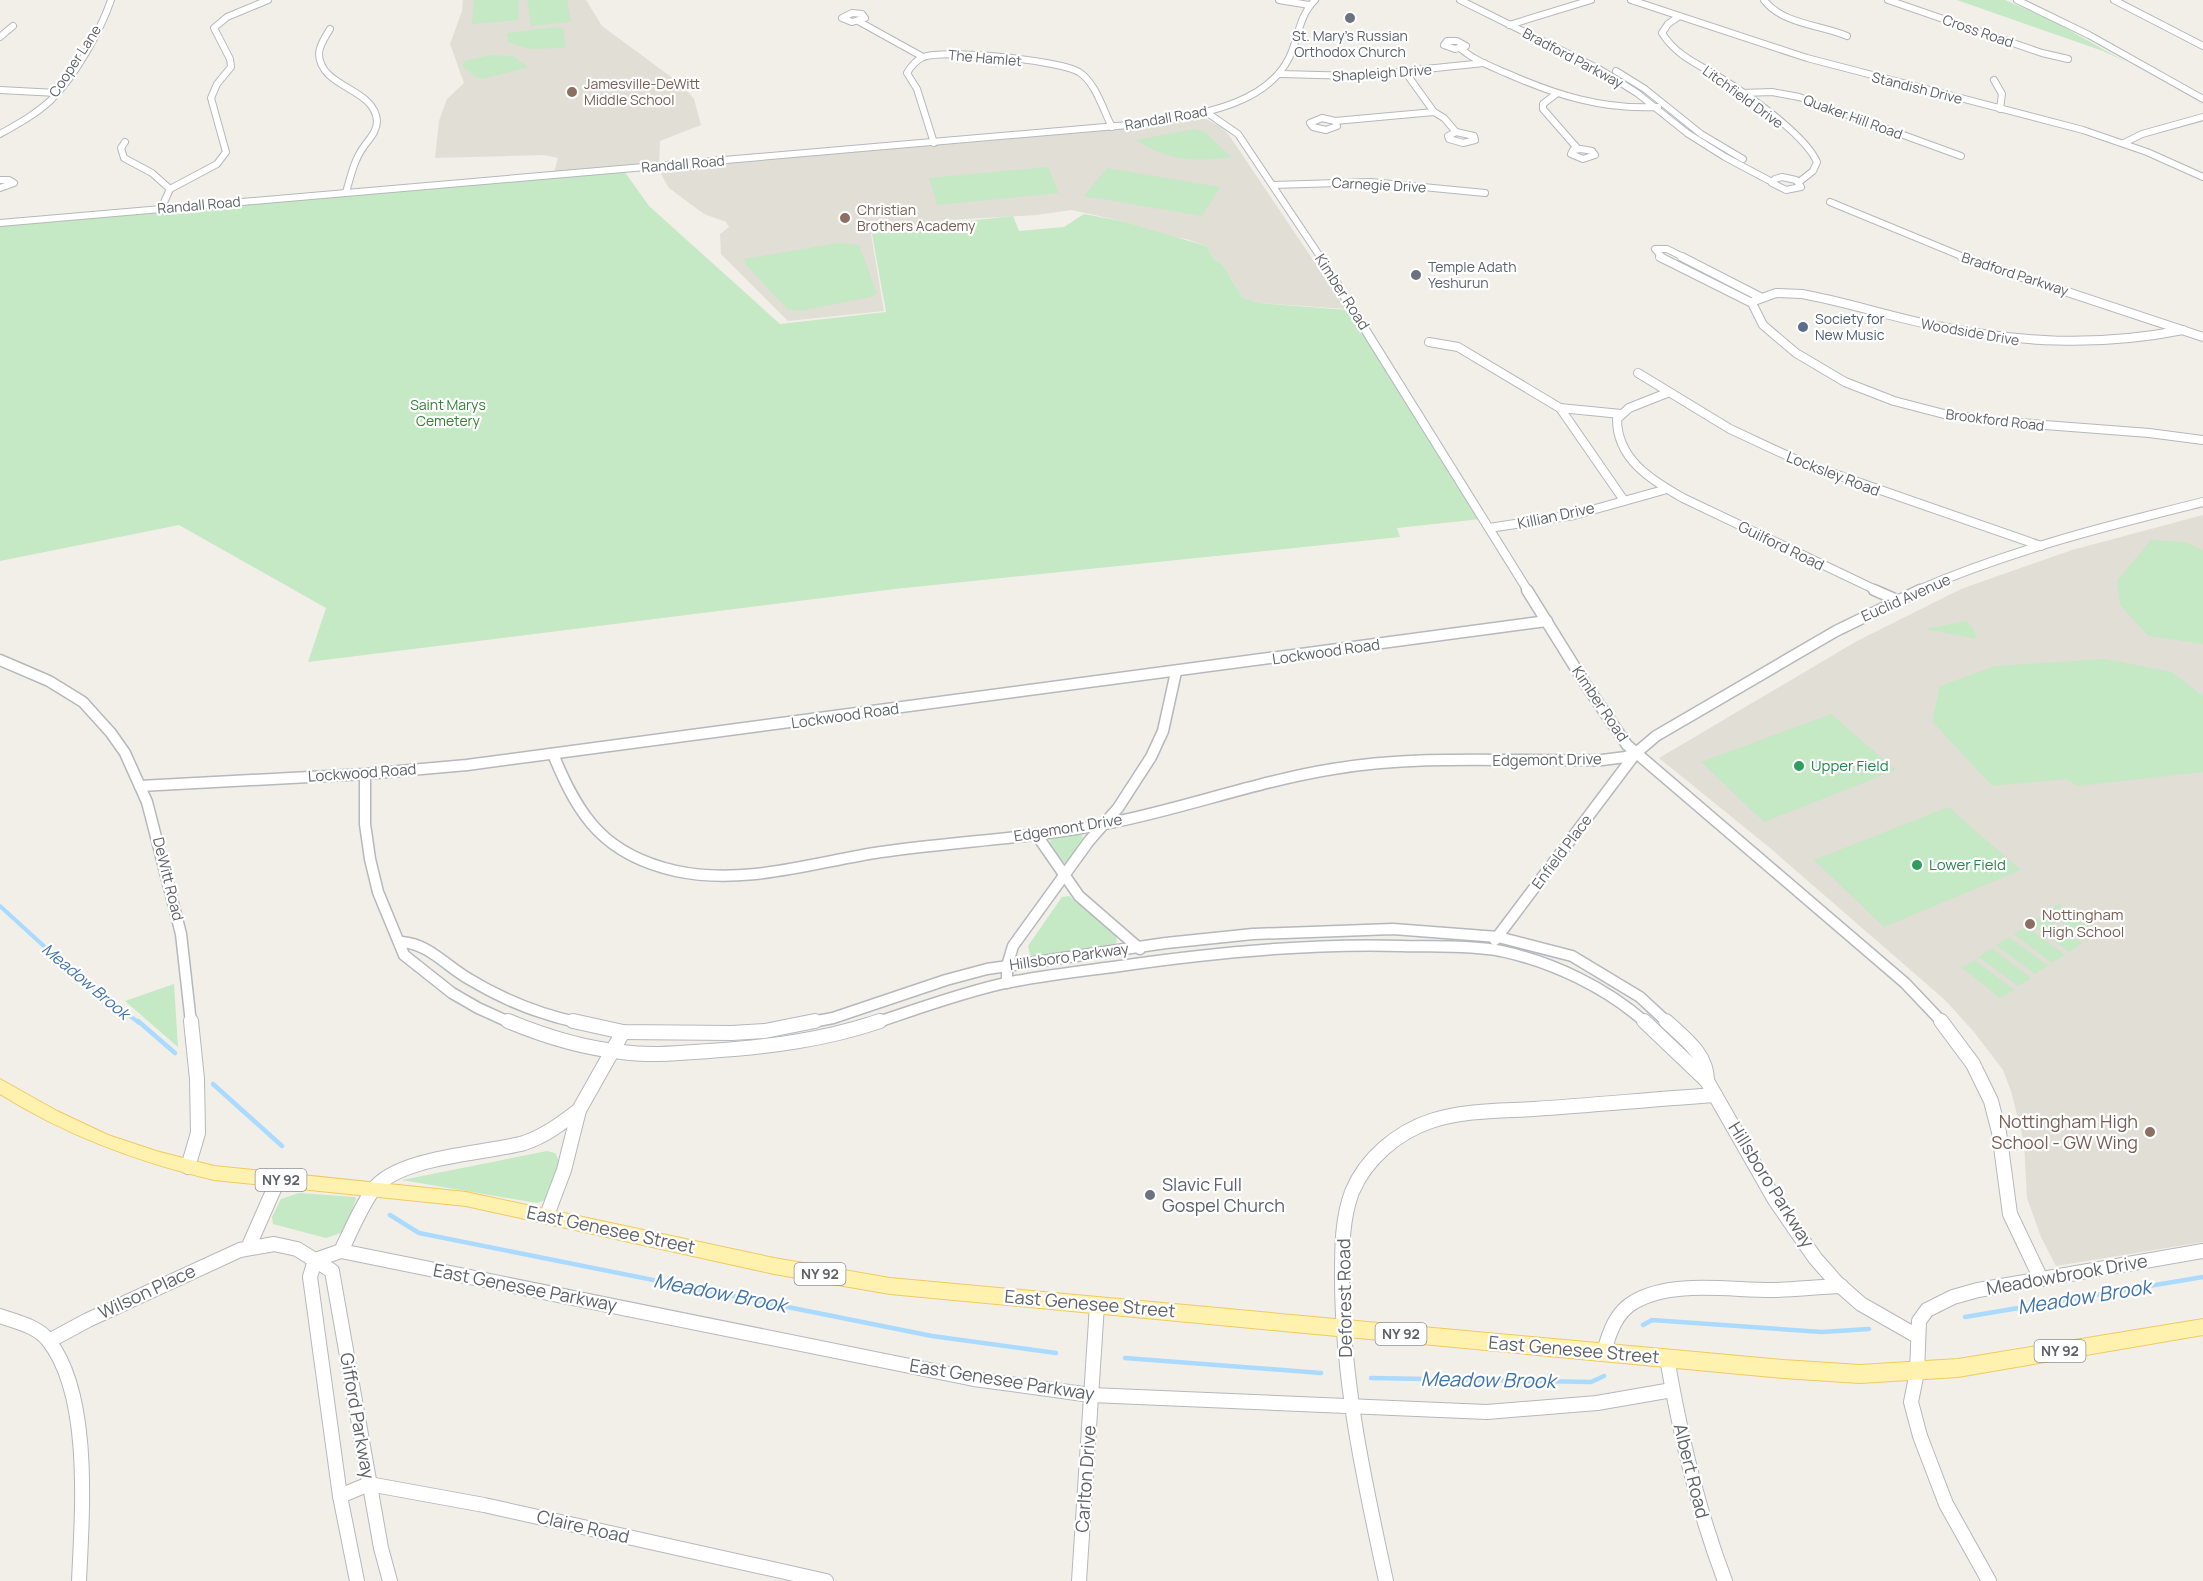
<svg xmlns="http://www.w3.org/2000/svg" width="2203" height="1581" viewBox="0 0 2203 1581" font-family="Manrope,sans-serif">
	<rect width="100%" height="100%" fill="#f1efe8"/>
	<g fill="#e1ded6">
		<path d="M 463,0 L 586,0 L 602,26 L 682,85 L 694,99 L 701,125 L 660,141 L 659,163 L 554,172 L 558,158 L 544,155 L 435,158 L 439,121 L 447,99 L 464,83 L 450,44 L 462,11 Z"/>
		<path d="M 1197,118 L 1206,119 L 1221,127 L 1229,135 L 1346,309 L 1258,303 L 1242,297 L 1222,264 L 1214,259 L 1206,246 L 1186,239 L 1161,235 L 1121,221 L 1072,210 L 1036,215 L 948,220 L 871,234 L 884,311 L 788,321 L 721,254 L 720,234 L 729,227 L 726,222 L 704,214 L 669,188 L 658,169 L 1148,127 Z"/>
		<path d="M 2203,515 L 2203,1242 L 2056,1266 L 2041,1237 L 2027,1198 L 2024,1142 L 2011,1091 L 2003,1070 L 1974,1032 L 1945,1000 L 1770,848 L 1659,758 L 1857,641 L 1961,589 L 2072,550 Z"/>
	</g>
	<g fill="#c5e8c5">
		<path d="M 474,0 L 519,0 L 518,20 L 472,24 Z"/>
		<path d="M 527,0 L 567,0 L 571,22 L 531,26 Z"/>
		<path d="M 1957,0 L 2005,0 L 2055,22 L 2124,61 L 2103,51 Z"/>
		<path d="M 556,27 L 564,29 L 565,48 L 528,49 L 508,42 L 507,33 Z"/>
		<path d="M 490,55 L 513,56 L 528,67 L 482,79 L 476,77 L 462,66 L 465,61 Z"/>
		<path d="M 1194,129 L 1205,132 L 1231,157 C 1194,162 1168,161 1136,140 Z"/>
		<path d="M 1048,167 L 1059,193 L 937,205 L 929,178 Z"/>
		<path d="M 1107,168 L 1220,187 L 1202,216 L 1084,196 Z"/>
		<path d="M 624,171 L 649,206 L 780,324 L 886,312 L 872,234 L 949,223 L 1013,216 L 1019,231 L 1064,227 L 1084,214 L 1121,221 L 1206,246 L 1214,259 L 1222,264 L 1242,297 L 1258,303 L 1348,310 L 1481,519 L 1397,528 L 1400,537 L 895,589 L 308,662 L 326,608 L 179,525 L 0,561 L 0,223 Z"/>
		<path d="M 838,243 L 859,245 L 877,293 L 871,297 L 800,311 L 787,309 L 746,265 L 744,259 Z"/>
		<path d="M 2151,540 L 2184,542 L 2203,550 L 2203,644 L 2149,636 L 2120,605 L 2117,581 Z"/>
		<path d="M 1967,621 L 1974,630 L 1977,639 L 1925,629 Z"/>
		<path d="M 2105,659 L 2172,672 L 2203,696 L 2203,772 L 2077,786 L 2066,779 L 1992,786 L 1932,721 L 1940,686 L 1995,666 Z"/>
		<path d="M 1831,714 L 1896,770 L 1764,822 L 1701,762 Z"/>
		<path d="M 1948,807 L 2021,870 L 1884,927 L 1814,860 Z"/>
		<path d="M 1080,833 L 1083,837 L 1066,865 L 1050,843 L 1051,839 Z"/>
		<path d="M 1069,896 L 1116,936 L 1117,942 L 1110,948 L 1035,959 L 1030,955 L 1028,946 L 1062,897 Z"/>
		<path d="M 2059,904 L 2098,932 L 2086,940 L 2047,912 Z"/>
		<path d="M 2043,915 L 2082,943 L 2069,952 L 2030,923 Z"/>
		<path d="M 2026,926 L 2065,955 L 2052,963 L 2014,934 Z"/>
		<path d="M 2009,937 L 2048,966 L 2035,974 L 1996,945 Z"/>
		<path d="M 1992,948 L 2031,978 L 2018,986 L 1979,957 Z"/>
		<path d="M 1975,960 L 2014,990 L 2000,998 L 1962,968 Z"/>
		<path d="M 174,984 L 178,1047 L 125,1001 Z"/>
		<path d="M 547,1151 L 555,1153 C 566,1169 554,1184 548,1199 L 537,1203 L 402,1180 Z"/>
		<path d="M 299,1193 L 355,1197 L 356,1199 L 344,1232 L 326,1238 L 273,1224 L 272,1217 L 281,1199 Z"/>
	</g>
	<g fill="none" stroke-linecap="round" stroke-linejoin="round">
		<path stroke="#aadaff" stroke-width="4" d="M 0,906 L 69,969 L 139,1023"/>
		<g stroke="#aadaff" stroke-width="4.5">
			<path d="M 138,1021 L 175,1053"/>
			<path d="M 213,1084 L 282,1146"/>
			<path d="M 390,1215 L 419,1233 L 932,1336 L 1056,1353"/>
			<path d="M 1965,1317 L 2203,1277"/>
			<path d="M 1643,1325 L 1652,1320 L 1822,1332 L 1869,1329"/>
			<path d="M 1125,1358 L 1321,1373"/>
			<path d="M 1371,1378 L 1591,1382 L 1604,1376"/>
		</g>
		<defs>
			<g id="minor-far3">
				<path d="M 1279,0 L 1309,5"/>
				<path d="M 1460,0 L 1599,69 L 1637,93 L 1687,133 L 1725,157 L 1772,182"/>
				<path d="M 1631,0 L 1807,58 L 2083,130 L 2147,152 L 2203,177"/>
				<path d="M 1764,0 C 1782,24 1821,25 1847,36"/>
				<path d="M 1888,0 L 2042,53 L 2068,59"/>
				<path d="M 2017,0 L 2089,35 L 2203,99"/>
				<path d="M 2114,0 L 2203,46"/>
				<path d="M 852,13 L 862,14 L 865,18 L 852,22 L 842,18 Z"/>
				<path d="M 1678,17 L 1668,24 L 1662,33 C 1675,54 1695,63 1716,75 C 1743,91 1805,134 1817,162 L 1813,171 L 1799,182"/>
				<path d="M 858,21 L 923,57"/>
				<path d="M 1509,25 L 1591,0"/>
				<path d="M 330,29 C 326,36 319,45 319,54 C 320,88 375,88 377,121 C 377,131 370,138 365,145 C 354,159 351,176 346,192"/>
				<path d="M 0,37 L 13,26"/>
				<path d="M 1447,41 L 1457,41 L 1466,46 L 1455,49 L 1444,45 Z"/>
				<path d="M 1461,49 C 1474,60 1490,66 1506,73 C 1556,95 1603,110 1658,107"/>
				<path d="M 1616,71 L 1645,89 L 1701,134 L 1743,159"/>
				<path d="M 1406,73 L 1434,112 L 1444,118 L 1456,132"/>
				<path d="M 1280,74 L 1357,76 L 1484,63"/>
				<path d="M 1994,80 L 2002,94 L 2000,109"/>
				<path d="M 0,90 L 57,93"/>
				<path d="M 1742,93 L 1772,92 L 1799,97 L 1961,156"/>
				<path d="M 1556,94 L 1543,104 L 1543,109 L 1578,149"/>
				<path d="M 1206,112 L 1238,134 L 1321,258"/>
				<path d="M 1322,118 L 1335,121 L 1337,126 L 1326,130 L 1313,127 L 1310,123 Z"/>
				<path d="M 1335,121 L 1434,112"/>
				<path d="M 1456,132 L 1474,136 L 1475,140 L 1463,143 L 1449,139 L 1448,136 Z"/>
				<path d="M 0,134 C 18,124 36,114 51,100 C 75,76 100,32 111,0"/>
				<path d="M 125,142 L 121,148 L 124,158 L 152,173 L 170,189 L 161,209"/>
				<path d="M 934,143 L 917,89 L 907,73 C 911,66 915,61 923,57 C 945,49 1059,60 1079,72 C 1096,83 1103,110 1112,127"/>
				<path d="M 2124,143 L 2142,134 L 2203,117"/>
				<path d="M 1581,149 L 1592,151 L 1595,155 L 1583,159 L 1571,154 L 1573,150 Z"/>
				<path d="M 1782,177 L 1796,180 L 1801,187 L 1786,190 L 1772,183 L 1775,179 Z"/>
				<path d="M 0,180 L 9,180 L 14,183 L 0,188"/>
				<path d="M 1273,185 L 1371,182 L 1485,193"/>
				<path d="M 170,189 L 217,164 L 226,152 L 211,98 L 217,84 L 231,67 L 230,59 L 214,28 L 227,17 L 268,0"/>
				<path d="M 1830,202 L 1966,258"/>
				<path d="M 0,223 L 1151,123 C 1198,114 1265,106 1289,58 C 1299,38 1298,17 1315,0"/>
				<path d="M 1663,258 L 1655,249 L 1667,249 L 1685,258"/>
			</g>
			<g id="minor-far2">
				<path d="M 1320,257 L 1528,591"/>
				<path d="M 1660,257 L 1752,303 L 1763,325 L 1796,353 L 1845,382 L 1894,401 L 1944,414 L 1994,421 L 2149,433 L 2203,440"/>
				<path d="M 1682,257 L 1760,297"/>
				<path d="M 1962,257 L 2203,337"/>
				<path d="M 1754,301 L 1776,293 L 1802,294 C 1846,302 1888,316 1932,325 C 2018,343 2097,347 2183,330"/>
				<path d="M 1429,342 L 1458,347 L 1560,408 L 1623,499"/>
				<path d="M 1638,373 L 1730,429 L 1803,463 L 2041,546"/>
				<path d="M 1667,393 L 1629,408 L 1617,419 C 1617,459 1651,480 1683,498 L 1878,591"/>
				<path d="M 1560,408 L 1621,414"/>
				<path d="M 1489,528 L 1574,515 L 1667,489"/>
				<path d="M 1916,591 C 2008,551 2106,526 2203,502"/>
			</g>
			<g id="minor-far1">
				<path d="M 1527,590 L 1586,685 L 1627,745 L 1905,983 L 1943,1023"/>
				<path d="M 1874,590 L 1897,600"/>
				<path d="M 0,660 L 49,681 L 83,702 L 111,733 L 125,753 L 147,802 L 181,934 L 191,1023"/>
				<path d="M 553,754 C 579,818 605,855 676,871 C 745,886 814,862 881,852 C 959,841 1038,838 1115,822 C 1188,807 1259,781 1333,769 C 1422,754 1512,762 1602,760 L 1626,757 L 1636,753"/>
				<path d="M 365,774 L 365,824 L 370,859 L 378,892 L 404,955 L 452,993 L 478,1008 L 511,1023"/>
				<path d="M 140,786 L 365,774 L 467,765 L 1547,621"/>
				<path d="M 1036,834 L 1079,896 L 1140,949"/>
				<path d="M 1495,940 L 1636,753 L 1656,736 L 1836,631 L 1920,590"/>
				<path d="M 402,942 C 429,944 446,966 469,979 C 502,999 542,1015 580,1023"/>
				<path d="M 1007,983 L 1007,966 L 1013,946 L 1089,841 L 1118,808 L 1151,757 L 1163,731 L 1176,672"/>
				<path d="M 807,1023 L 833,1018 L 946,980 L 987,969 L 1166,943 L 1253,934 L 1393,929 L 1498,937 L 1572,956 L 1640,997 L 1668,1023"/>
				<path d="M 875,1023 C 917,1009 958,994 1001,984 C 1038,976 1075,972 1113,967 C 1208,953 1305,943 1402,946 C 1434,947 1469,945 1501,951 C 1553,962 1607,988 1646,1023"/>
			</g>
			<g id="minor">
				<path d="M 508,1021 C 544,1036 583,1048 622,1052 C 651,1056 680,1053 709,1051 C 768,1047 824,1040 880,1021"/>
				<path d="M 573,1021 L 623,1032 L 732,1033 L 765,1031 L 815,1021"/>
				<path d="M 1644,1021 L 1707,1081 L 1775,1200 L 1815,1258 L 1837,1283 L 1861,1304 L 1917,1336"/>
				<path d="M 1666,1021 C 1685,1039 1707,1054 1707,1081"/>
				<path d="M 1941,1021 L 1973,1064 L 1991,1101 L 1999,1132 L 2010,1214 L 2041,1279"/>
				<path d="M 188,1167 L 198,1133 L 197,1079 L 191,1021"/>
				<path d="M 547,1215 L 564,1170 L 579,1110 L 623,1032"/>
				<path d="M 248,1248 L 278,1180"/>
				<path d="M 341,1251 C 351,1231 360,1208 373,1190 C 398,1156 485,1154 524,1143 C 545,1136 562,1123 579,1110"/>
				<path d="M 315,1260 L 341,1251 L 974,1379 L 1091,1395 L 1487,1412 L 1597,1403 L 1672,1390"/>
				<path d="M 315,1260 L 310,1277 L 340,1496 L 357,1581"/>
				<path d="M 0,1316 C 16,1322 37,1326 48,1340 C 92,1395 82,1514 79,1581"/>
				<path d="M 49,1341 L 88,1320 L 240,1250 L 274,1244 L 297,1249 L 332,1271 L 381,1548 L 390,1581"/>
				<path d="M 1604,1352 C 1609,1333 1616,1312 1634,1302 C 1672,1279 1734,1291 1776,1290 C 1798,1289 1819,1287 1841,1286"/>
				<path d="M 1667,1358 C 1680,1434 1697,1508 1725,1581"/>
				<path d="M 340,1496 L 369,1484 L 484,1505 L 826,1581"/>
				<path d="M 1079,1581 L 1097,1305"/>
				<path d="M 1386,1581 C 1364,1480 1342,1380 1342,1277 C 1342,1248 1342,1218 1352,1192 C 1366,1158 1398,1132 1431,1121 C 1464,1110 1500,1111 1534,1109 C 1595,1105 1655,1099 1715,1095"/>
				<path d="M 1989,1581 L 1946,1504 L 1920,1436 L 1911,1402 L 1917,1372 L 1919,1321 L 1927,1310 L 1953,1297 L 1978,1290 L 2203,1251"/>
			</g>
			<path id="major" d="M 0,1079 L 57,1111 L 108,1135 L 156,1151 L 214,1166 L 466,1192 L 774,1258 L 890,1278 L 1783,1360 L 1860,1365 L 1958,1359 L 2203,1319 L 2203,1335 L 1958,1377 L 1860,1383 L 1783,1378 L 890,1294 L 774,1274 L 466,1206 L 214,1180 C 138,1162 67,1136 0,1094 Z"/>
		</defs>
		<use href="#minor-far3" stroke="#b5b8bc" stroke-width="8"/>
		<use href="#minor-far2" stroke="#b5b8bc" stroke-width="10"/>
		<use href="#minor-far1" stroke="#b5b8bc" stroke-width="13"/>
		<use href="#minor" stroke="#b5b8bc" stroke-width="16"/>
		<use href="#major" stroke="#f2c960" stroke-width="2"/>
		<use href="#minor-far3" stroke="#fff" stroke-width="6"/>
		<use href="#minor-far2" stroke="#fff" stroke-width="8"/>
		<use href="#minor-far1" stroke="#fff" stroke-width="10"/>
		<use href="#minor" stroke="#fff" stroke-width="14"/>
		<use href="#major" fill="#fff2af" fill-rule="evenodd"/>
	</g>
	<g fill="#6b7280" stroke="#fff" stroke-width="2">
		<circle cx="1350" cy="18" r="6"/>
		<circle cx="1416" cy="275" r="6"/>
		<circle cx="1150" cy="1195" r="6"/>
	</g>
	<g fill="#8d6e63" stroke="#fff" stroke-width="2">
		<circle cx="572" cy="92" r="6"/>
		<circle cx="845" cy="218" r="6"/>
		<circle cx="2030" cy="924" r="6"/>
		<circle cx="2150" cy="1132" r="6"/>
	</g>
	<circle fill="#5c6f8a" stroke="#fff" stroke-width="2" cx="1803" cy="327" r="6"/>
	<g fill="#2e9e5b" stroke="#fff" stroke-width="2">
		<circle cx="1799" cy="766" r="6"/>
		<circle cx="1917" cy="865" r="6"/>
	</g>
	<g text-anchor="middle" stroke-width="4.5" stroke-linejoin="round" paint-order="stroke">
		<g font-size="14" fill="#5f6368" stroke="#fff">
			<text transform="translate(1978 31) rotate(19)" y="5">Cross Road</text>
			<text transform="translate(985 58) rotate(5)" y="5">The Hamlet</text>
			<text transform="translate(1573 58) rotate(28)" y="5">Bradford Parkway</text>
			<text transform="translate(75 61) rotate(-57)" y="5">Cooper Lane</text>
			<text transform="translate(1382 73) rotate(-4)" y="5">Shapleigh Drive</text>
			<text transform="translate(1917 88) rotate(14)" y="5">Standish Drive</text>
			<text transform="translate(1743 97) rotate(36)" y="5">Litchfield Drive</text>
			<text transform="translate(1853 117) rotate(20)" y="5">Quaker Hill Road</text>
			<text transform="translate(1166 118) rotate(-10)" y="5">Randall Road</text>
			<text transform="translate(683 164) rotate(-5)" y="5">Randall Road</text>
			<text transform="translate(1379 185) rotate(3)" y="5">Carnegie Drive</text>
			<text transform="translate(199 205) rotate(-5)" y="5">Randall Road</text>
			<text transform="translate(2015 274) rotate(18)" y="5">Bradford Parkway</text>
			<text transform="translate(1970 332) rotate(10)" y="5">Woodside Drive</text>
			<text transform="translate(1995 420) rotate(7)" y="5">Brookford Road</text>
		</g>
		<g font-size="14" fill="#5b616d" stroke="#fff">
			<text x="1350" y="41">St. Mary's Russian<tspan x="1350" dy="16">Orthodox Church</tspan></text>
			<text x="1428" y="272" text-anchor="start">Temple Adath<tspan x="1428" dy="16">Yeshurun</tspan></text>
		</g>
		<g font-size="14" fill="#785e54" stroke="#fff" text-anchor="start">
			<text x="584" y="89">Jamesville-DeWitt<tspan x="584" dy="16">Middle School</tspan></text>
			<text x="857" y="215">Christian<tspan x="857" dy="16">Brothers Academy</tspan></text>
		</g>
		<g font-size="14" fill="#4e5e75" stroke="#fff" text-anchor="start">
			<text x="1815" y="324">Society for<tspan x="1815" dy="16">New Music</tspan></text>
		</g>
		<g font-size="14" fill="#348238" stroke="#fff">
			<text x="448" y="410">Saint Marys<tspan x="448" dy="16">Cemetery</tspan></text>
		</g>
		<g fill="#fff" stroke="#8f9295" stroke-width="1.5">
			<rect x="255.5" y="1169" width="51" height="22" rx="4.5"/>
			<rect x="794.5" y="1263" width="51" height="22" rx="4.5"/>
			<rect x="1375.5" y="1323" width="51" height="22" rx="4.5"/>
			<rect x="2034.5" y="1340" width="51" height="22" rx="4.5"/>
		</g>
		<g font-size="14" font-weight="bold" fill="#5f6368">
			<text x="281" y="1185">NY 92</text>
			<text x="820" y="1279">NY 92</text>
			<text x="1401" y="1339">NY 92</text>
			<text x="2060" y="1356">NY 92</text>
		</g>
		<g font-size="15" fill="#5f6368" stroke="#fff">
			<text transform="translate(1342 292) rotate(57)" y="5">Kimber Road</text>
			<text transform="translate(1833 474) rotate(21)" y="5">Locksley Road</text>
			<text transform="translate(1556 516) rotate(-12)" y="5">Killian Drive</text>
			<text transform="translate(1781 546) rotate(26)" y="5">Guilford Road</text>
			<text transform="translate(1906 598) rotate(-24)" y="5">Euclid Avenue</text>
			<text transform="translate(1326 652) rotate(-8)" y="5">Lockwood Road</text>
			<text transform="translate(1600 704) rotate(56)" y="5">Kimber Road</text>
			<text transform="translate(845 716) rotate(-8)" y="5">Lockwood Road</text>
			<text transform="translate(1547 760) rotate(-1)" y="5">Edgemont Drive</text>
			<text transform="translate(362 773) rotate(-4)" y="5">Lockwood Road</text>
			<text transform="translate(1068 828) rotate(-9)" y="5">Edgemont Drive</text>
			<text transform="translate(1562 852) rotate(-53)" y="5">Enfield Place</text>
			<text transform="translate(168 879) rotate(76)" y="5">DeWitt Road</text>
			<text transform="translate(1069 957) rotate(-8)" y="5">Hillsboro Parkway</text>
		</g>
		<g font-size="15" fill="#27864d" stroke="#fff" text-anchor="start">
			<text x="1811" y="771">Upper Field</text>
			<text x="1929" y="870">Lower Field</text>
		</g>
		<g font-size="15" fill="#785e54" stroke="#fff" text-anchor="start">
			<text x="2042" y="920">Nottingham<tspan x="2042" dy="17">High School</tspan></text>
		</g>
		<g font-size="16" font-style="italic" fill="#4174aa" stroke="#fff">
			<text transform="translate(86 981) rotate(40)" y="6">Meadow Brook</text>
		</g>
		<g font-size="18" fill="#785e54" stroke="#fff" text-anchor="end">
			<text x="2138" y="1128">Nottingham High<tspan x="2138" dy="21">School - GW Wing</tspan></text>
		</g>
		<g font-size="18" fill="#5b616d" stroke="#fff" text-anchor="start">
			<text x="1162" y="1191">Slavic Full<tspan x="1162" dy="21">Gospel Church</tspan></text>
		</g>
		<g font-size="18" fill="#5f6368" stroke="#fff">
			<text transform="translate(1771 1185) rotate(58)" y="6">Hillsboro Parkway</text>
			<text transform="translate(611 1230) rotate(12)" y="6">East Genesee Street</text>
			<text transform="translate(2067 1275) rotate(-10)" y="6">Meadowbrook Drive</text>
			<text transform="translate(525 1288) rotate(11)" y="6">East Genesee Parkway</text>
			<text transform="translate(147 1292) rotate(-25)" y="6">Wilson Place</text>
			<text transform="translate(1345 1298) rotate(-91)" y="6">Deforest Road</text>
			<text transform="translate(1090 1304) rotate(5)" y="6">East Genesee Street</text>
			<text transform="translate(1574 1350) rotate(5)" y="6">East Genesee Street</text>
			<text transform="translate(1002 1380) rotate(9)" y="6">East Genesee Parkway</text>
			<text transform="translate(357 1416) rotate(80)" y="6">Gifford Parkway</text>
			<text transform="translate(1691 1471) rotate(76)" y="6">Albert Road</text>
			<text transform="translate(1086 1479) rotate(-86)" y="6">Carlton Drive</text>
			<text transform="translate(583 1527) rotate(13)" y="6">Claire Road</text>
		</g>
		<g font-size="20" font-style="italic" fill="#4174aa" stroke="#fff">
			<text transform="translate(720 1293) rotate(11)" y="7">Meadow Brook</text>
			<text transform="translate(2084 1297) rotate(-9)" y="7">Meadow Brook</text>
			<text transform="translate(1488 1380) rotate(1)" y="7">Meadow Brook</text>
		</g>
	</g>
</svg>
